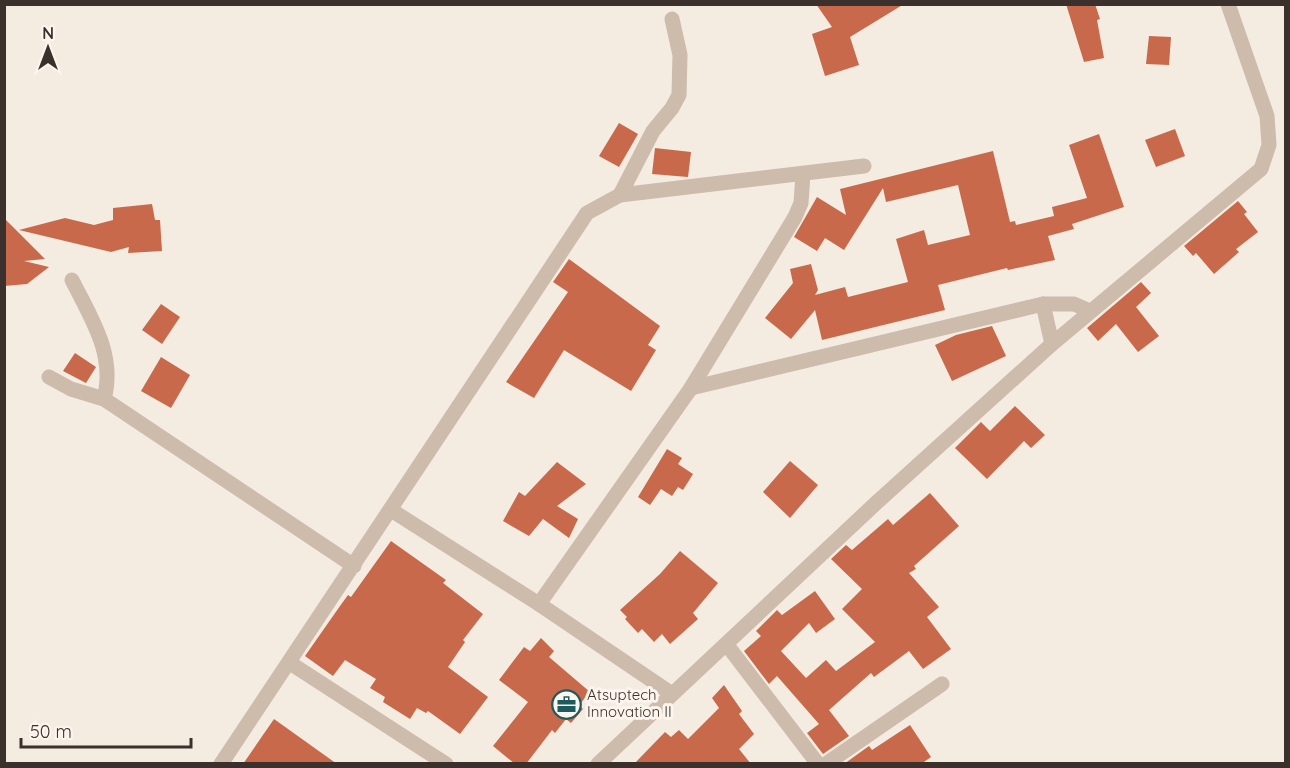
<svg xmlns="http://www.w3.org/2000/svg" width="1290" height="768" viewBox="0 0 1290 768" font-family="Quicksand,sans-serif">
	<rect width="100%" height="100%" fill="#f4ebe1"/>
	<g fill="#c8694b">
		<path d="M 816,4 L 904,4 L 850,37 L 859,65 L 825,76 L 812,34 L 832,27 Z"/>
		<path d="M 1066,4 L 1095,4 L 1100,19 L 1097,20 L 1104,58 L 1084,62 Z"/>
		<path d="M 1149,36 L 1171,37 L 1169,65 L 1146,64 Z"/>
		<path d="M 619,123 L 638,134 L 619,167 L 599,156 Z"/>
		<path d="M 1175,129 L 1185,156 L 1156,167 L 1145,140 Z"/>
		<path d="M 1099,134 L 1124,207 L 1072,224 L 1074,229 L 1048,236 L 1055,260 L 1008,270 L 1007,268 L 938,285 L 945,310 L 822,340 L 815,310 L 791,339 L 765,318 L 793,283 L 790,269 L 811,264 L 818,290 L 815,295 L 845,287 L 848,297 L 908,282 L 896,239 L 924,230 L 928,245 L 970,235 L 958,185 L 886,202 L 883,188 L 844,250 L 825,238 L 817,251 L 794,237 L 817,197 L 846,215 L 840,189 L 993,151 L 1010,222 L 1015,221 L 1016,225 L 1054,216 L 1052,207 L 1087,198 L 1069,145 Z"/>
		<path d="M 655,148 L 691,152 L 688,177 L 652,174 Z"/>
		<path d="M 1238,201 L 1247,212 L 1244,214 L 1258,232 L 1236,249 L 1239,252 L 1214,274 L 1196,253 L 1193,256 L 1184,246 Z"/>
		<path d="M 152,204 L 155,220 L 160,220 L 162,251 L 128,253 L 129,247 L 111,252 L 19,230 L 65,218 L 94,225 L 113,220 L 113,208 Z"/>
		<path d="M 4,218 L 45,259 L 24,261 L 49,267 L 27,284 L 4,286 Z"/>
		<path d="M 569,259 L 660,326 L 648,345 L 656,350 L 631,391 L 564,350 L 534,398 L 506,382 L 568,292 L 553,282 Z"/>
		<path d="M 1141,282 L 1151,293 L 1136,307 L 1159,336 L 1138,352 L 1116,324 L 1098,341 L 1087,328 Z"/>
		<path d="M 161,304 L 180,317 L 162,344 L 142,330 Z"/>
		<path d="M 992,326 L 1006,356 L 952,381 L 935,345 L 956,335 Z"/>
		<path d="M 75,353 L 96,367 L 86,383 L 63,371 Z"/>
		<path d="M 161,357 L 190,375 L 171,408 L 141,391 Z"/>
		<path d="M 1015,406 L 1045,435 L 1031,448 L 1024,441 L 987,479 L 955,448 L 981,422 L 990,431 Z"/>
		<path d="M 667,449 L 682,458 L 678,464 L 693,474 L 683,490 L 678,487 L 672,496 L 661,489 L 650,505 L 638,497 Z"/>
		<path d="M 790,461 L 818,485 L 790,518 L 763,492 Z"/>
		<path d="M 557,462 L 586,484 L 557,506 L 578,519 L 569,538 L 543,519 L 529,536 L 503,521 L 519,492 L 525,496 Z"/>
		<path d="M 930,493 L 959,526 L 914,566 L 916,569 L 909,573 L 939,607 L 927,617 L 951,649 L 923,669 L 909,651 L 874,677 L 871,673 L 829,710 L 849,736 L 823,754 L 807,733 L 819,724 L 777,676 L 769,684 L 744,651 L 761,636 L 756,631 L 777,610 L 782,615 L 815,591 L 835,619 L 816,633 L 809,623 L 781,651 L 806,678 L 826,660 L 836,671 L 875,642 L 842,609 L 862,589 L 831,559 L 846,545 L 852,550 L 888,519 L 893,525 Z"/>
		<path d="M 391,541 L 446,580 L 443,583 L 483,614 L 463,640 L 465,642 L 448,667 L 488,697 L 460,734 L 428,711 L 426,713 L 417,708 L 410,719 L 383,702 L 385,697 L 370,688 L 376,679 L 345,660 L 333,676 L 305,656 L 340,606 L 348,595 L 351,597 Z"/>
		<path d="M 680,551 L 718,583 L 693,613 L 698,619 L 670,644 L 662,634 L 654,642 L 642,629 L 638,633 L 625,619 L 627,617 L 620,610 L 660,574 Z"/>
		<path d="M 541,638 L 554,651 L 549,657 L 590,692 L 579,705 L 583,709 L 571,723 L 566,719 L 555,733 L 552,730 L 526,764 L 515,764 L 493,746 L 528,702 L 499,680 L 524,647 L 530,651 Z"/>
		<path d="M 724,685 L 742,711 L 739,714 L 754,734 L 739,749 L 751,764 L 634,764 L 665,732 L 671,737 L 679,730 L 688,739 L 719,708 L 712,698 Z"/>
		<path d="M 274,719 L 337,764 L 243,764 Z"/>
		<path d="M 910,725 L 931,757 L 921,764 L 844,764 L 869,746 L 872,750 Z"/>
	</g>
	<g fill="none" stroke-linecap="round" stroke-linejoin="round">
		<g stroke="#cdbbac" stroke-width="15">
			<path d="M 620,195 L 653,131 L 672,108 L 679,95 L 680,55 L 672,19"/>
			<path d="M 72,280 C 91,318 116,355 104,399"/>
			<path d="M 1043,304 L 1052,344"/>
			<path d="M 49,377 L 71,389 L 104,399 L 354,566"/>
			<path d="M 691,388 L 1043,304 L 1074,304 L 1090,311"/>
			<path d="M 391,510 L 539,604 L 672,694"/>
			<path d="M 539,604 L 691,388 L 795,217 L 801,203 L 803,174"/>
			<path d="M 727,645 L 818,764"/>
			<path d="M 290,663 L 446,764"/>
			<path d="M 221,764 L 587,213 L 620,195 L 864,166"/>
			<path d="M 598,764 L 875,504 L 1052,344 L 1261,169 L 1269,145 L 1267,116 L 1228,4"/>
			<path d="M 826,764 L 942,684"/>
		</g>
	</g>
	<defs>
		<symbol id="office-ring" viewBox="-11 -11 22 22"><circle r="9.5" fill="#fbf5ee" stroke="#1f5a5e" stroke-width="1.5"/><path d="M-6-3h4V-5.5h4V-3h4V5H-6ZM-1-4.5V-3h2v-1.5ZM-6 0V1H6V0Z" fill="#1f5a5e"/></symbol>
	</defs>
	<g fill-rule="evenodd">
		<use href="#office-ring" x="550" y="688" width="33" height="33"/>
	</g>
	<g text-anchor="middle" stroke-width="6" stroke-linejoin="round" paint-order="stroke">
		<g font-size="15" fill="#3b302b" stroke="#fbf5ee" text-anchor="start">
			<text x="587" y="700">Atsuptech<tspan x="587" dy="17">Innovation II</tspan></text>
		</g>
	</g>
	<rect width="1290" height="768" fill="none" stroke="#3b302b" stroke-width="12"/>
	<g transform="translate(48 48)" stroke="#fbf5ee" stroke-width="4.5" paint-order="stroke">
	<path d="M0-4.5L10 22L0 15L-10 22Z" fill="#3b302b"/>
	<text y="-9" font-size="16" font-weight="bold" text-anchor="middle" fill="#3b302b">N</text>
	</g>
	<path d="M21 738v9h170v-9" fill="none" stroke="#3b302b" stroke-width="3"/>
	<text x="30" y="738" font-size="18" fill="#3b302b" stroke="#fbf5ee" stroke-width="4.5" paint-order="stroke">50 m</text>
</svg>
